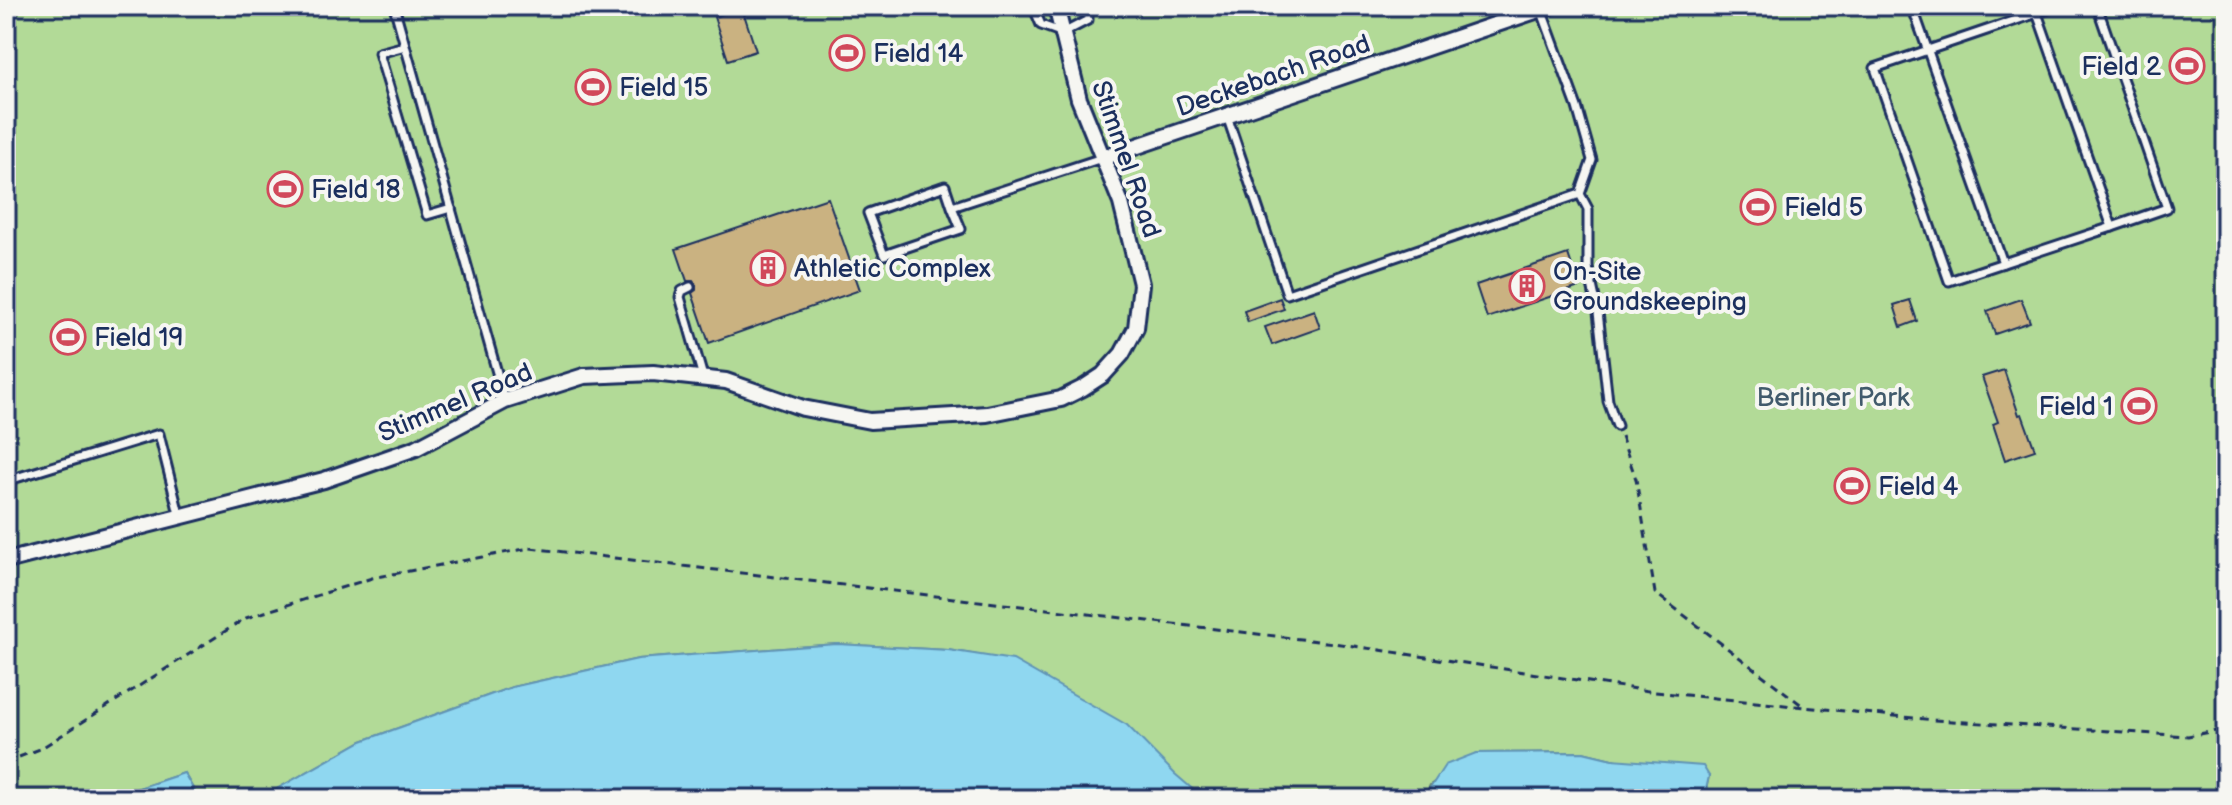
<svg xmlns="http://www.w3.org/2000/svg" width="2232" height="805" viewBox="0 0 2232 805" font-family="'Balsamiq Sans',sans-serif">
	<rect width="100%" height="100%" fill="#e9e2d0"/>
	<filter id="ink" filterUnits="userSpaceOnUse"><feTurbulence type="fractalNoise" baseFrequency=".0125" numOctaves="2"/><feDisplacementMap in="SourceGraphic" scale="16" xChannelSelector="R" yChannelSelector="G"/><feConvolveMatrix kernelMatrix="1 2 1 2 8 2 1 2 1" color-interpolation-filters="sRGB"/></filter>
	<g filter="url(#ink)">
		<path fill="#b2da97" stroke="#66847a" stroke-width="2" d="M 6,6 L 2226,6 L 2226,799 L 1704,799 L 1709,776 L 1612,759 L 1583,752 L 1476,753 L 1430,785 L 1423,799 L 1204,799 L 1067,693 L 1013,661 L 948,650 L 837,644 L 638,659 L 512,687 L 362,741 L 259,799 L 199,799 L 184,773 L 133,790 L 91,799 L 6,799 Z"/>
		<g fill="#8fd7f0" stroke="#6194b6" stroke-width="2">
			<path d="M 837,644 L 948,650 L 1013,660 L 1127,725 L 1175,774 L 1204,799 L 259,799 L 362,741 L 512,687 L 638,659 Z"/>
			<path d="M 1583,752 L 1612,759 L 1703,766 L 1709,776 L 1704,799 L 1423,799 L 1445,765 L 1476,753 Z"/>
			<path d="M 184,773 L 199,799 L 91,799 L 133,790 Z"/>
		</g>
		<g fill="#cab281" stroke="#1b2f5e" stroke-width="2">
			<path d="M 742,8 L 756,51 L 728,60 L 714,17 Z"/>
			<path d="M 828,198 L 860,290 L 709,343 L 692,293 L 696,290 L 696,285 L 693,281 L 687,281 L 676,249 Z"/>
			<path d="M 1568,254 L 1579,287 L 1487,318 L 1476,285 Z"/>
			<path d="M 1280,298 L 1284,309 L 1248,322 L 1244,311 Z"/>
			<path d="M 2021,299 L 2030,322 L 1995,334 L 1987,311 Z"/>
			<path d="M 1910,300 L 1917,321 L 1901,327 L 1894,305 Z"/>
			<path d="M 1314,310 L 1320,328 L 1272,345 L 1265,327 Z"/>
			<path d="M 2004,370 L 2019,415 L 2022,414 L 2035,450 L 2005,460 L 1993,424 L 1998,422 L 1982,377 Z"/>
		</g>
		<g fill="none" stroke-linecap="round" stroke-linejoin="round">
			<defs>
				<g id="lane">
					<path d="M 394,6 L 505,401"/>
					<path d="M 1033,6 L 1041,25 L 1063,33 L 1088,20 L 1088,6"/>
					<path d="M 1912,6 L 2003,263"/>
					<path d="M 2035,6 L 2037,13 L 2112,227 L 1949,281 L 1875,68 L 2037,13 L 2057,6"/>
					<path d="M 2097,6 L 2167,208 L 2112,227"/>
					<path d="M 405,46 L 379,53 L 427,215 L 451,208"/>
					<path d="M 1227,116 L 1287,294 L 1580,194 L 1592,160 L 1577,107 L 1541,9"/>
					<path d="M 1580,194 L 1588,209 L 1588,267 L 1598,312 L 1608,401 L 1617,426"/>
					<path d="M 952,207 L 961,229 L 884,255 L 868,213 L 945,186 L 952,207 L 1102,158"/>
					<path d="M 690,287 L 682,291 L 680,297 L 703,377"/>
					<path d="M 6,481 L 159,434 L 180,518"/>
				</g>
				<g id="street">
					<path d="M 1102,158 L 1550,6"/>
					<path d="M 6,561 L 324,480 L 416,448 L 505,401 L 584,376 L 653,373 L 726,381 L 803,408 L 870,421 L 987,414 L 1061,399 L 1083,388 L 1103,375 L 1122,354 L 1136,328 L 1141,284 L 1121,203 L 1079,99 L 1056,6"/>
				</g>
			</defs>
			<use href="#lane" stroke="#1b2f5e" stroke-width="13"/>
			<use href="#street" stroke="#1b2f5e" stroke-width="20"/>
			<g stroke="#1b2f5e" stroke-width="3" stroke-dasharray="8 6" stroke-linecap="butt">
				<path d="M 1621,436 L 1636,479 L 1655,593 L 1803,706"/>
				<path d="M 6,762 L 40,749 L 246,618 L 372,578 L 530,548 L 1334,643 L 1655,692 L 1934,720 L 2188,736 L 2226,729"/>
			</g>
			<use href="#lane" stroke="#f6f6f2" stroke-width="7"/>
			<use href="#street" stroke="#f6f6f2" stroke-width="14"/>
		</g>
	</g>
	<defs>
		<symbol id="stadium-ring" viewBox="-11 -11 22 22"><circle r="9.5" fill="#f6f6f2" stroke="#d1495b" stroke-width="1.5"/><path d="M0-5a6.5 5 0 1 0 0 10a6.5 5 0 1 0 0-10ZM-3.5-1.8h7v3.6h-7Z" fill="#d1495b"/></symbol>
		<symbol id="building-ring" viewBox="-11 -11 22 22"><circle r="9.5" fill="#f6f6f2" stroke="#d1495b" stroke-width="1.5"/><path d="M-4-6H4V6H1V3H-1V6H-4ZM-2.5-4.3h1.7v1.8h-1.7ZM.8-4.3h1.7v1.8H.8ZM-2.5-1h1.7V.8h-1.7ZM.8-1h1.7V.8H.8Z" fill="#d1495b"/></symbol>
	</defs>
	<g fill-rule="evenodd">
		<use href="#stadium-ring" x="827" y="33" width="40" height="40"/>
		<use href="#stadium-ring" x="2167" y="46" width="40" height="40"/>
		<use href="#stadium-ring" x="573" y="67" width="40" height="40"/>
		<use href="#stadium-ring" x="265" y="169" width="40" height="40"/>
		<use href="#stadium-ring" x="1738" y="187" width="40" height="40"/>
		<use href="#building-ring" x="748" y="248" width="40" height="40"/>
		<use href="#building-ring" x="1507" y="266" width="40" height="40"/>
		<use href="#stadium-ring" x="48" y="317" width="40" height="40"/>
		<use href="#stadium-ring" x="2119" y="386" width="40" height="40"/>
		<use href="#stadium-ring" x="1832" y="466" width="40" height="40"/>
	</g>
	<g text-anchor="middle" stroke-width="8" stroke-linejoin="round" paint-order="stroke">
		<g font-size="26" fill="#1b2f5e" stroke="#f6f6f2" text-anchor="start">
			<text x="873" y="62">Field 14</text>
			<text x="2161" y="75" text-anchor="end">Field 2</text>
			<text x="619" y="96">Field 15</text>
			<text x="311" y="198">Field 18</text>
			<text x="1784" y="216">Field 5</text>
			<text x="794" y="277">Athletic Complex</text>
			<text x="1553" y="280">On-Site<tspan x="1553" dy="30">Groundskeeping</tspan></text>
			<text x="94" y="346">Field 19</text>
			<text x="2113" y="415" text-anchor="end">Field 1</text>
			<text x="1878" y="495">Field 4</text>
		</g>
		<g font-size="26" fill="#1b2f5e" stroke="#f6f6f2">
			<text transform="translate(1273 75) rotate(-19)" y="9">Deckebach Road</text>
			<text transform="translate(1127 159) rotate(71)" y="9">Stimmel Road</text>
			<text transform="translate(455 402) rotate(-23)" y="9">Stimmel Road</text>
		</g>
		<g font-size="26" fill="#415a6c" stroke="#f6f6f2">
			<text x="1833" y="406">Berliner Park</text>
		</g>
	</g>
	<rect width="2232" height="805" fill="none" stroke="#f6f6f2" stroke-width="32"/>
	<rect x="16" y="16" width="2200" height="773" fill="none" stroke="#1b2f5e" stroke-width="3" filter="url(#ink)"/>
</svg>
